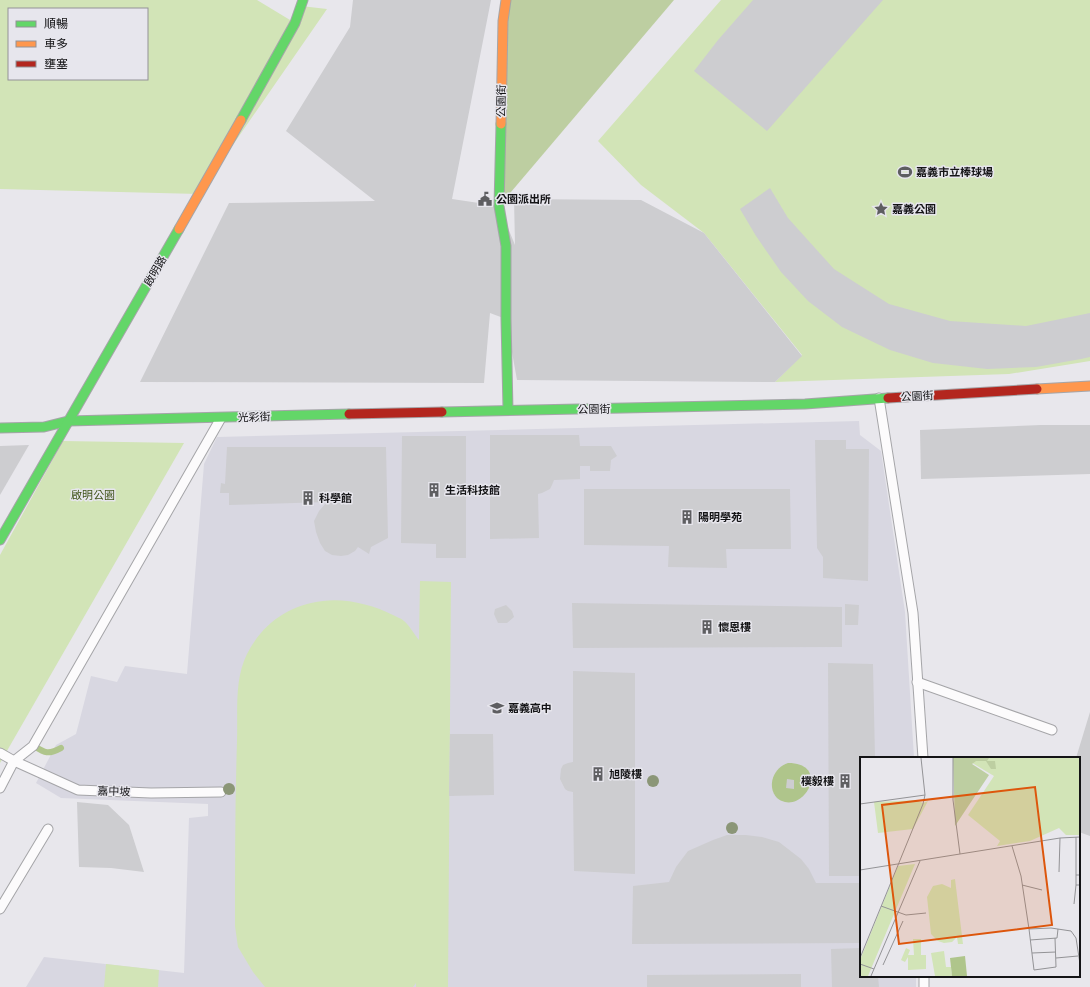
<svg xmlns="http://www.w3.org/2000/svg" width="1090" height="987" viewBox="0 0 1090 987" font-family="'PT Sans','Noto Sans TC',sans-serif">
	<rect width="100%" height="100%" fill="#e8e7ec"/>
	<path fill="#d8d7e1" d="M 859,421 L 860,435 L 881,451 L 905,612 L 914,758 L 861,758 L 861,976 L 916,976 L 916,987 L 26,987 L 44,957 L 184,973 L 189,818 L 208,816 L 208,804 L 61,798 L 36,783 L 56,745 L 76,734 L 91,676 L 117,682 L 125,666 L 187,674 L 204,464 L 217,437 Z"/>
	<g fill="#d2e4b7" fill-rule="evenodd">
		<path d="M 0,0 L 257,0 L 295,23 L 301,6 L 327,9 L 199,194 L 0,189 ZM 9,9 L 147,9 L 147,79 L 9,79 Z"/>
		<path d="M 721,0 L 1090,0 L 1090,361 L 1009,374 L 775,382 L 802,355 L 704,233 L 641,185 L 598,141 Z"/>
		<path d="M 63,441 L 184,443 L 0,763 L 0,555 Z"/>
		<path d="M 420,581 L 451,582 L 448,987 L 416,987 L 416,983 L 413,987 L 265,987 L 253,972 L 238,947 L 235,926 C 235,864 235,803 237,741 C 238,713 234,680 247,654 C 263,623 289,605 323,601 C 346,598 373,605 393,615 C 396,617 401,618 404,621 C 410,626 414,634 419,640 Z"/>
		<path d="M 106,964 L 159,970 L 158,987 L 104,987 Z"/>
	</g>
	<path fill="#bdcea1" d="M 506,0 L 674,0 L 499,206 Z"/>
	<path fill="#afc58b" d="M 788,763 C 828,763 808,807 785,802 C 782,801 779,800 777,798 C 766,786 774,767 788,763 Z"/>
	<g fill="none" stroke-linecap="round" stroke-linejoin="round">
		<path stroke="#afc58b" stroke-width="6" d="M 36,743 L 34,746 C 45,753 48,755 61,748"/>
	</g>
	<g fill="#cdcdd0">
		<path d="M 353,0 L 491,0 L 452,199 L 499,206 L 515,245 L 514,199 L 641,200 L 704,233 L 802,356 L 775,382 L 517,380 L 506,319 L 490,313 L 484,383 L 140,382 L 229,203 L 375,201 L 286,131 L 350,27 Z"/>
		<path d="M 753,0 L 883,0 L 767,131 L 694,71 L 718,40 Z"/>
		<path d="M 770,188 L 788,218 L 834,269 L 889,304 L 950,321 L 1026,326 L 1090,313 L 1090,357 L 1081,359 L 1036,367 L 987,369 L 933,363 L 890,350 L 842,327 L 808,301 L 781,272 L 756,236 L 740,209 Z"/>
		<path d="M 1041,425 L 1090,425 L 1090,474 L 921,479 L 920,430 Z"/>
		<path d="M 490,435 L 579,435 L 580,446 L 611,446 L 617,456 L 611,460 L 610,471 L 590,471 L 590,466 L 580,466 L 580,479 L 554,480 L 552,485 L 550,489 L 542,493 L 538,494 L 539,538 L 490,539 Z"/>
		<path d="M 402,436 L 466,436 L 466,558 L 436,558 L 436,544 L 401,543 Z"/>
		<path d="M 815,440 L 846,440 L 846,449 L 869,449 L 868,581 L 823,578 L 823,557 L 817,548 Z"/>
		<path d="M 29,445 L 0,495 L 0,446 Z"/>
		<path d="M 227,447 L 386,447 L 388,538 L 371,547 L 369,554 L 358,547 L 355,551 L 348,555 L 341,556 L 332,555 L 325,551 L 320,543 L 316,532 L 314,521 L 319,511 L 327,502 L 229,505 L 229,493 L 220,493 L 221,483 L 225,484 Z"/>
		<path d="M 584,489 L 790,489 L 791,549 L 726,549 L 727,568 L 668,567 L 669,546 L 584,545 Z"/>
		<path d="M 572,603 L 842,607 L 842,647 L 573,648 Z"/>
		<path d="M 845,604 L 859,605 L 858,625 L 845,625 Z"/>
		<path d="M 506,605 L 512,611 L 514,617 L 507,623 L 498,623 L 494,614 L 495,609 Z"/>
		<path d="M 828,663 L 873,664 L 875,758 L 861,758 L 861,876 L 829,876 Z"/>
		<path d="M 573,671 L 635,673 L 635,874 L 574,871 L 573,792 L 568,791 L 565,789 L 560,779 L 561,769 L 563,765 L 568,763 L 573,762 Z"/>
		<path d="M 1090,712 L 1090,836 L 1079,832 L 1079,758 L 1076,758 Z"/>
		<path d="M 450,734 L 493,734 L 494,795 L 449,796 Z"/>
		<path d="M 787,779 L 794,780 L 794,789 L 786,788 Z"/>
		<path d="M 77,802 L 108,805 L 129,825 L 144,872 L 111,868 L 79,867 Z"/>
		<path d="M 727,835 L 746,835 L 762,837 L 779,842 L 801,859 L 809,869 L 816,883 L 861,883 L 861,943 L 632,944 L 633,886 L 669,882 L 676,867 L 688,851 L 713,840 Z"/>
		<path d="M 861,948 L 861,976 L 878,976 L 879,987 L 832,987 L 831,949 Z"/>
		<path d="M 801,974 L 801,987 L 647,987 L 647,975 Z"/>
	</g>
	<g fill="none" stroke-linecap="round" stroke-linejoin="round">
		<defs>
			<g id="lane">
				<path d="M 879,398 L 913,613 L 923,758"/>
				<path d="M 917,682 L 1052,730"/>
				<path d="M 0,753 L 14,761 L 78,790 L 151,793 L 221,792"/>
				<path d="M 0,788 L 14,761 L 33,746 L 221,418"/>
				<path d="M 0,909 L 48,829"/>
				<path d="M 924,976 L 924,987"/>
			</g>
			<g id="fast">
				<path d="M 241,120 L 295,23 L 303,0"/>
				<path d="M 501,124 L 499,206 L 506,246 L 506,319 L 508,410"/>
				<path d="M 442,412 L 805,404 L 888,398"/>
				<path d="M 0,428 L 44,427 L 68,421 L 349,414"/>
				<path d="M 0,540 L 179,229"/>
			</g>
			<g id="slow">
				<path d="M 501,124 L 503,21 L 506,0"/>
				<path d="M 179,229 L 241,120"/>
				<path d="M 1037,389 L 1090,386"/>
			</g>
			<g id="jam">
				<path d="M 888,398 L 1037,389"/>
				<path d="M 349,414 L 442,412"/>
			</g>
		</defs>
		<use href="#lane" stroke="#a5a5a8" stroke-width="11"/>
		<use href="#fast" stroke="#a5a5a8" stroke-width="11"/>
		<use href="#slow" stroke="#a5a5a8" stroke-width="11"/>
		<use href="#jam" stroke="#a5a5a8" stroke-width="11"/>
		<use href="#lane" stroke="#fcfbfc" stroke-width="9"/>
		<use href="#fast" stroke="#63d668" stroke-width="9"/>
		<use href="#slow" stroke="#ff974d" stroke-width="9"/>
		<use href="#jam" stroke="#b3261e" stroke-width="9"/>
	</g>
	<g fill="#8b9677">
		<circle cx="653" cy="781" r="6"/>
		<circle cx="229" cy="789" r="6"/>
		<circle cx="732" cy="828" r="6"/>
	</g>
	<defs>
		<symbol id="stadium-bare" viewBox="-9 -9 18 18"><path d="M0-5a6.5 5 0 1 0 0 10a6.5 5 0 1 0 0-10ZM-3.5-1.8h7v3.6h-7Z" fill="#5e5e61" stroke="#e7e6ed" stroke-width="2.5" paint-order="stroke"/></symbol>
		<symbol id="civic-bare" viewBox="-9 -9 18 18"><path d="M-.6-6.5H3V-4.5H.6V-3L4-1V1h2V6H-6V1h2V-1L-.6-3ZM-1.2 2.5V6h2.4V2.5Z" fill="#5e5e61" stroke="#e7e6ed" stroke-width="2.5" paint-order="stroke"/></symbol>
		<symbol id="sight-bare" viewBox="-9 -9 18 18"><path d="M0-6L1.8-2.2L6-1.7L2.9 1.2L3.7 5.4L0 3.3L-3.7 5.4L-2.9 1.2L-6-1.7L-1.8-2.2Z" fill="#5e5e61" stroke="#e7e6ed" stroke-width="2.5" paint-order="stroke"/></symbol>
		<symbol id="building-bare" viewBox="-9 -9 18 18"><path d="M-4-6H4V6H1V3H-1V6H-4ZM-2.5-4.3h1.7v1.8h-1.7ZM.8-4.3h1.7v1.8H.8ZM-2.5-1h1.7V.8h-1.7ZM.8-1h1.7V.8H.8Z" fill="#5e5e61" stroke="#e7e6ed" stroke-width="2.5" paint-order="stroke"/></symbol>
		<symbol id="school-bare" viewBox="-9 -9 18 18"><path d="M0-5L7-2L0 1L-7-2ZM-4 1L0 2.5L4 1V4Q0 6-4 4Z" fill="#5e5e61" stroke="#e7e6ed" stroke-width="2.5" paint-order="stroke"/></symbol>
	</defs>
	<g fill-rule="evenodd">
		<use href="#stadium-bare" x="895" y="162" width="20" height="20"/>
		<use href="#civic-bare" x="475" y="189" width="20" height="20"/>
		<use href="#sight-bare" x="871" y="199" width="20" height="20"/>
		<use href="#building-bare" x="424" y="480" width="20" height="20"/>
		<use href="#building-bare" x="298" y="488" width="20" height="20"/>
		<use href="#building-bare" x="677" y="507" width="20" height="20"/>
		<use href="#building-bare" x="697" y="617" width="20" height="20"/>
		<use href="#school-bare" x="487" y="698" width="20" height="20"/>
		<use href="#building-bare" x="588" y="764" width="20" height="20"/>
		<use href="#building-bare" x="835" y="771" width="20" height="20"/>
	</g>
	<g text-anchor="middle" stroke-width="3" stroke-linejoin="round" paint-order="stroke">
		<g font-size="11" fill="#141416" stroke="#e7e6ed">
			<text transform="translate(501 101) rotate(-89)" y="4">公園街</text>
			<text transform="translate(155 271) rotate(-60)" y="4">啟明路</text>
			<text transform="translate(917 396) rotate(-3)" y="4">公園街</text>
			<text transform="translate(594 409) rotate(-1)" y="4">公園街</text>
			<text transform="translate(254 417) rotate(-2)" y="4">光彩街</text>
			<text transform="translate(114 791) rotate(2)" y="4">嘉中坡</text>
		</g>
		<g font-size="11" font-weight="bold" fill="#141416" stroke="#e7e6ed" text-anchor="start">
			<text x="916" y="176">嘉義市立棒球場</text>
			<text x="496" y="203">公園派出所</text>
			<text x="892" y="213">嘉義公園</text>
			<text x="445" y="494">生活科技館</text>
			<text x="319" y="502">科學館</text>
			<text x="698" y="521">陽明學苑</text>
			<text x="718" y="631">懷恩樓</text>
			<text x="508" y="712">嘉義高中</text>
			<text x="609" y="778">旭陵樓</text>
			<text x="834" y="785" text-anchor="end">樸毅樓</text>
		</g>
		<g font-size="11" fill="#3f5317" stroke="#e7e6ed">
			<text x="93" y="499">啟明公園</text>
		</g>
	</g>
	<g transform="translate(860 757)">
		<rect width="220" height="220" fill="#e8e7ec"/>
		<path d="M 104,1 L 220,1 L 220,78 L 206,78 L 199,71 L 170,84 L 137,89 L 140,84 L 108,58 L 134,19 ZM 59,43 L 58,44 L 63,46 L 68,44 L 53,72 L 18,76 L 14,45 ZM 55,107 L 8,219 L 0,219 L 0,203 L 38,109 ZM 95,122 L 103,187 L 98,187 L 97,180 L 92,185 L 84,186 L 78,184 L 71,177 L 67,140 L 73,129 L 82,127 L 91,131 L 91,123 ZM 53,182 L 61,182 L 61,198 L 66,198 L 66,212 L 48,213 L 48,200 L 45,205 L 41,203 L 46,191 L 50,193 L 48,198 L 54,198 ZM 84,194 L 86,210 L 91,210 L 92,219 L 75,219 L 71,196 Z" fill="#d2e4b7"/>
		<path d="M 93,1 L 129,1 L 127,4 L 135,4 L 136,12 L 131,12 L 126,4 L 116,4 L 112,7 L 129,18 L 95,69 Z" fill="#bdcea1"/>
		<path d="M 105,199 L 107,219 L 92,219 L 90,201 Z" fill="#afc58b"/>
		<path fill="none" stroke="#939396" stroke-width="1" d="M 93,1 L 93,43 L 100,97M 0,47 L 65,38M 216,80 L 216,118 L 220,118M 152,89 L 161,119 L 169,172 L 191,171 L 211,174 L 216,181 L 220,207M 0,113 L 200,81 L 220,80M 199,115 L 200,81M 216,118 L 216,128 L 220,128M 162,128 L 182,133M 214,147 L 216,128M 21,149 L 46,158 L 66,156M 169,172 L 174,213 L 196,210 L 195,181M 170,183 L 197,181 L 198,172M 172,196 L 196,195M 0,201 L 63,47 L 65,38 L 61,1M 196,201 L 218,199M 0,207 L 14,212M 23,208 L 43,164M 11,219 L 60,104"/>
		<path fill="#dd560c" fill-opacity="0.15" stroke="#dd560c" stroke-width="2" d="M 175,30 L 192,168 L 39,187 L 22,48 Z"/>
		<rect width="220" height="220" fill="none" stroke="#141416" stroke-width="2"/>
	</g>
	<rect x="8" y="8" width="140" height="72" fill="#e7e6ed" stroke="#939297"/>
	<rect x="16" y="21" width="20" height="6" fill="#63d668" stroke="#939297"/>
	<text x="44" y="28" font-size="12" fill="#141416">順暢</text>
	<rect x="16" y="41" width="20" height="6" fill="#ff974d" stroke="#939297"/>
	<text x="44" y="48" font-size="12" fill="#141416">車多</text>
	<rect x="16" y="61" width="20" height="6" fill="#b3261e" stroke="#939297"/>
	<text x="44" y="68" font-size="12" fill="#141416">壅塞</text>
</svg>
